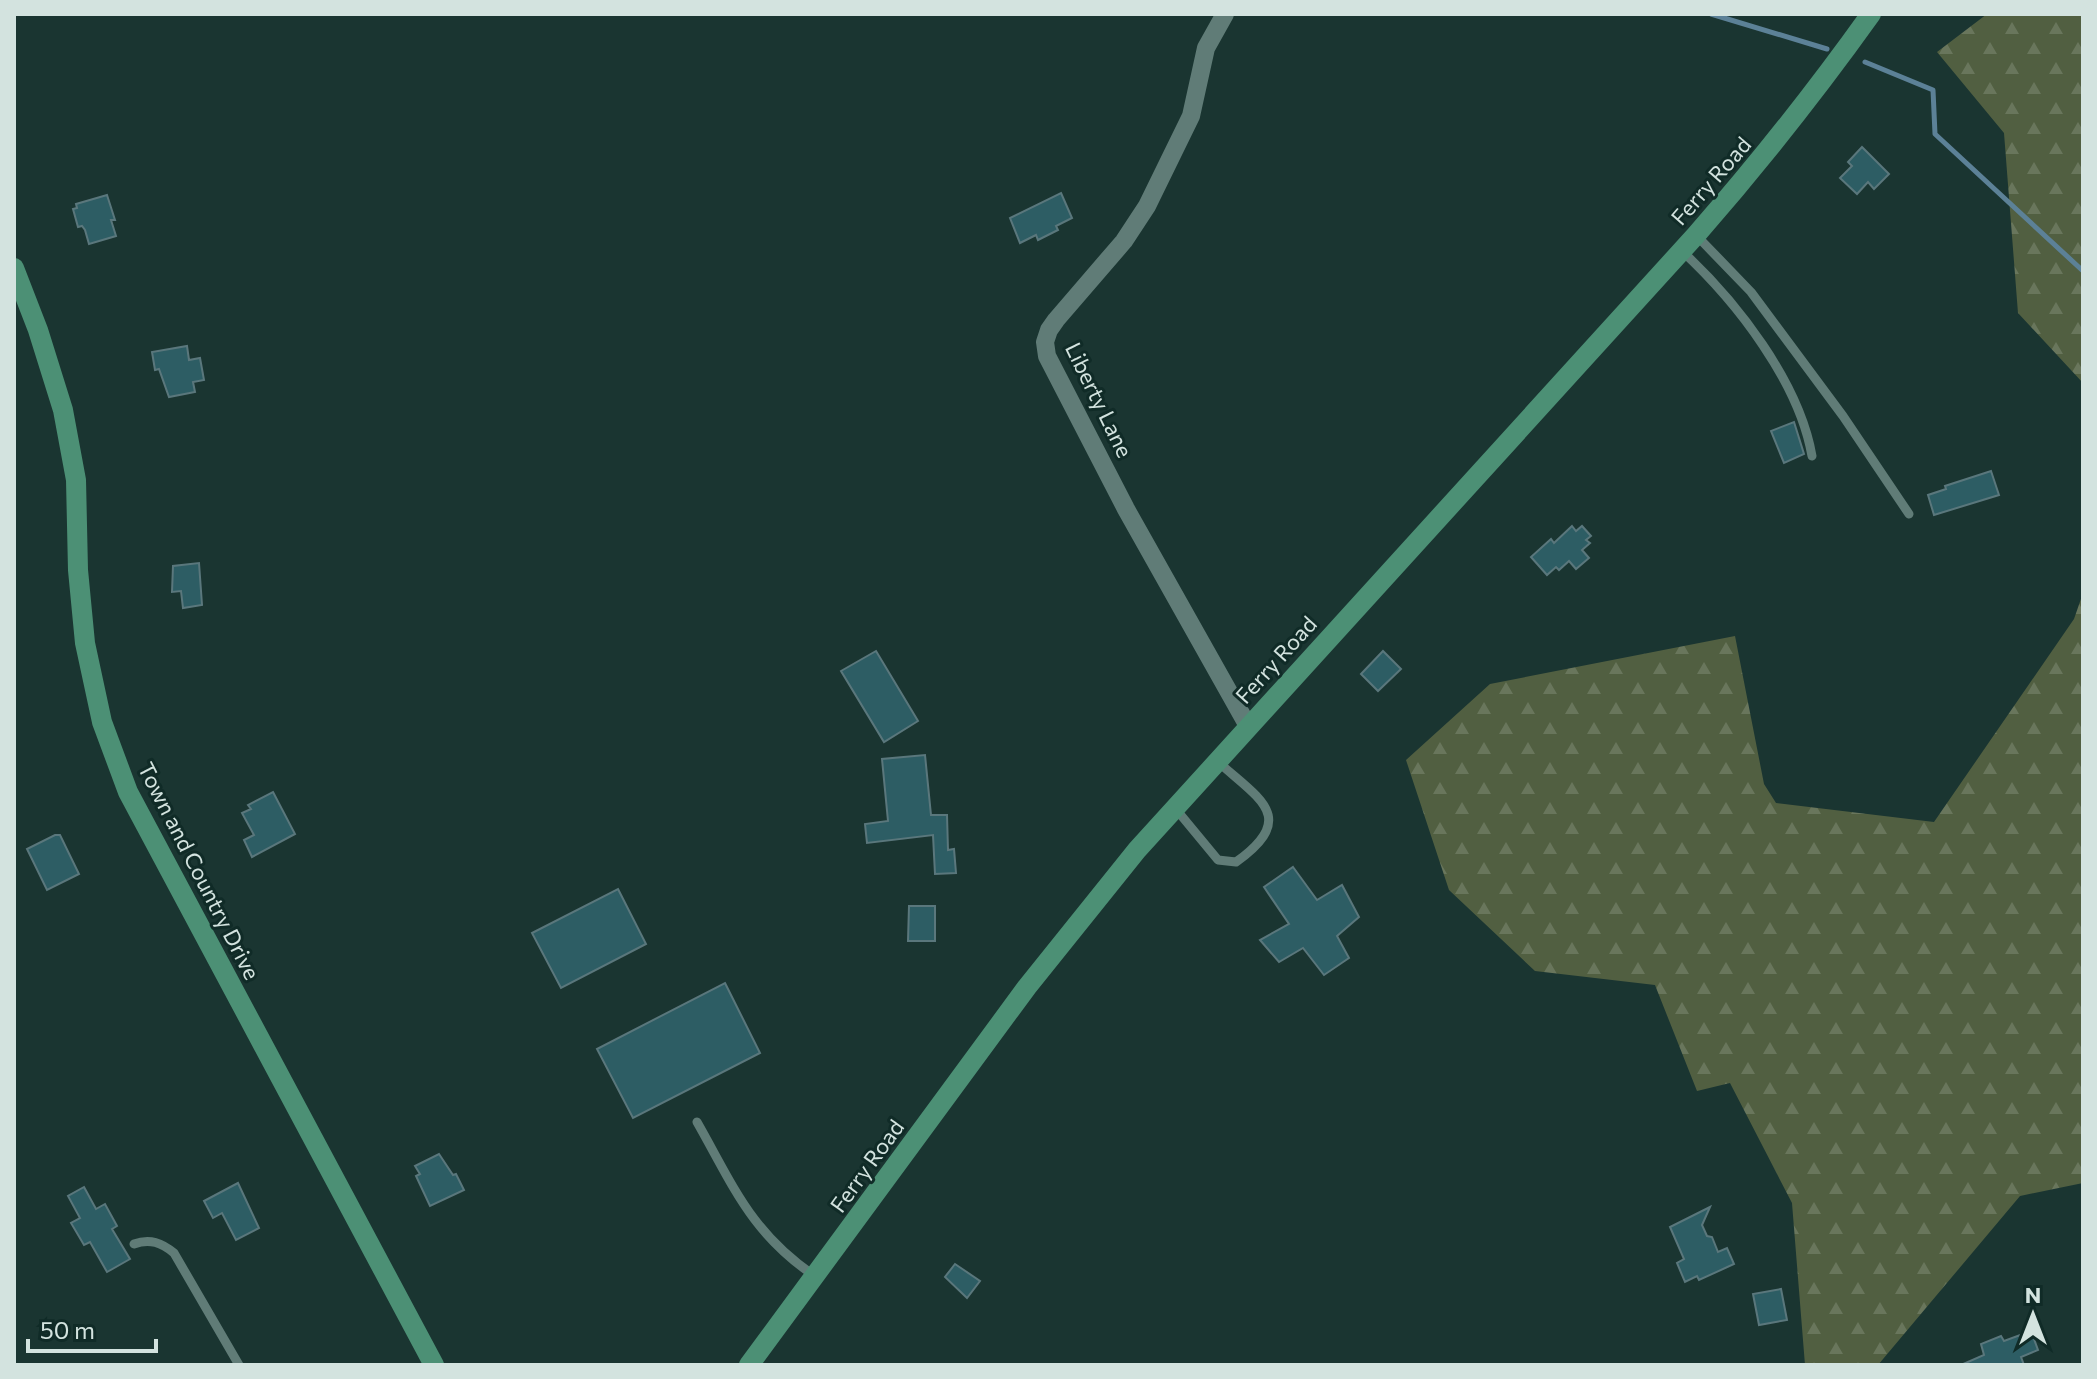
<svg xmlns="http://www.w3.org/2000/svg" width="2097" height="1379" viewBox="0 0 2097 1379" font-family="Commissioner,sans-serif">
	<defs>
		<pattern id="forest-firs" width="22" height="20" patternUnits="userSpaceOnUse" patternTransform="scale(2)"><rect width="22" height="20" fill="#515f41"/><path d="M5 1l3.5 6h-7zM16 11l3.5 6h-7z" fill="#69765c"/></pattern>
	</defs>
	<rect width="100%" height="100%" fill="#1a3531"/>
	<g fill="url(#forest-firs)">
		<path d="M 1987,14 L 2083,14 L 2083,383 L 2018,313 L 2004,133 L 1937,52 Z"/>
		<path d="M 2083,593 L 2083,1183 L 2020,1196 L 1878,1365 L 1805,1365 L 1792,1203 L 1730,1083 L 1697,1091 L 1655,985 L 1535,971 L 1449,890 L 1406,760 L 1490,684 L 1735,636 L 1764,784 L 1776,803 L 1934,822 L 2074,619 Z"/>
	</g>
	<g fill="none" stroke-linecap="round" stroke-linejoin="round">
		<g stroke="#5c8197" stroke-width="5">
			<path d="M 1711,14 L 1827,49"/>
			<path d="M 1865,62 L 1933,90 L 1935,134 L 2083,271"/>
		</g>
	</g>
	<g fill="#2d5d64" stroke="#5a777c" stroke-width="2">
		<path d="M 1862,147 L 1889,174 L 1874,189 L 1868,182 L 1857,194 L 1840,178 L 1852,166 L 1848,162 Z"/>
		<path d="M 1061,193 L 1072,218 L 1056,226 L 1058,230 L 1038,240 L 1036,235 L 1020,243 L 1010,218 Z"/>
		<path d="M 107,195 L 115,220 L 111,220 L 116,236 L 89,244 L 85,230 L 82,226 L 78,227 L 73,209 L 77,208 L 76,204 Z"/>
		<path d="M 187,346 L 189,360 L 200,358 L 204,380 L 193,382 L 195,392 L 169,397 L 159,369 L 155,370 L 152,352 Z"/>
		<path d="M 1794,422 L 1804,454 L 1784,463 L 1771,431 Z"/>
		<path d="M 1991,471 L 1999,495 L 1934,515 L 1928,495 L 1946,489 L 1945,486 Z"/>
		<path d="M 1572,526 L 1576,531 L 1582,526 L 1591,536 L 1586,540 L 1590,543 L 1582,550 L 1589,558 L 1576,569 L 1569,561 L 1559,570 L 1556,567 L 1547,575 L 1531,557 L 1551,539 L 1554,543 Z"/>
		<path d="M 199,563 L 202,605 L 183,608 L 181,591 L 172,592 L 173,566 Z"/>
		<path d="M 876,651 L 918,721 L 884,742 L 841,671 Z"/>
		<path d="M 1383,651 L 1401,669 L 1378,691 L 1361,674 Z"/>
		<path d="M 925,755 L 931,815 L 947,815 L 948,850 L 954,849 L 956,873 L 935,874 L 933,835 L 867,843 L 865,824 L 888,821 L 882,759 Z"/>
		<path d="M 273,792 L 295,834 L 252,857 L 244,840 L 254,835 L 242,813 L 251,809 L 248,805 Z"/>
		<path d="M 55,835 L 60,835 L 79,874 L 47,890 L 27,849 Z"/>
		<path d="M 1293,867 L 1317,900 L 1342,885 L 1359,917 L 1337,936 L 1349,958 L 1324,975 L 1303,948 L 1279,962 L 1260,940 L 1289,924 L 1264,887 Z"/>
		<path d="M 618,889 L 646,944 L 561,988 L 532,933 Z"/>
		<path d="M 909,906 L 935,906 L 935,941 L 908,941 Z"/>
		<path d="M 725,983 L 760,1053 L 633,1118 L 597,1049 Z"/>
		<path d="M 439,1154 L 453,1175 L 456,1174 L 464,1190 L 430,1206 L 416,1176 L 420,1174 L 415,1166 Z"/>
		<path d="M 238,1183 L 259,1228 L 236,1240 L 222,1213 L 213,1218 L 204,1201 Z"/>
		<path d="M 84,1187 L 96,1209 L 105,1204 L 117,1226 L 112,1229 L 130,1259 L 107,1272 L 90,1242 L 84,1245 L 71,1223 L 80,1218 L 68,1196 Z"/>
		<path d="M 1710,1207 L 1702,1225 L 1707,1236 L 1712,1237 L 1718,1252 L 1727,1248 L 1734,1264 L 1699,1280 L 1697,1276 L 1685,1282 L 1677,1263 L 1684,1259 L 1670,1227 Z"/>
		<path d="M 955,1264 L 980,1281 L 967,1298 L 945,1277 Z"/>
		<path d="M 1781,1289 L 1787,1320 L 1759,1325 L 1753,1294 Z"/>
		<path d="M 2031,1331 L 2038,1350 L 2021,1357 L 2024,1365 L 1961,1365 L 1984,1355 L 1981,1344 L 2001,1336 L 2004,1341 Z"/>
	</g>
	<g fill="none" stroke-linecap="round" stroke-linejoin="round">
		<g stroke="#607c77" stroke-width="9">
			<path d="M 1696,235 L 1751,292 L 1843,416 L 1909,514"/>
			<path d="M 1682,251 C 1737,302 1799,382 1812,456"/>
			<path d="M 1175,808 L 1218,860 L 1236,862 C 1299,817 1259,799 1217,761"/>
			<path d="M 697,1122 C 734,1187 751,1233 816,1277"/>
			<path d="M 134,1244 C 150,1238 162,1243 174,1253 L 239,1365"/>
		</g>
		<path stroke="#607c77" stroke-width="18" d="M 1225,14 L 1206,48 L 1191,116 L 1147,206 L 1124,241 L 1056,320 L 1049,330 L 1045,342 L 1047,356 L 1126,509 L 1248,726"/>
		<g stroke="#4c9075" stroke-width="20">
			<path d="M 14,268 L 38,330 L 63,410 L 76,480 L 78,570 L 85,643 L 102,722 L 128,792 L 434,1365"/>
			<path d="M 749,1365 L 1027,987 L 1137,850 L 1696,235 C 1758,164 1816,91 1871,14"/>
		</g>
	</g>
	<g text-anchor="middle" stroke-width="6" stroke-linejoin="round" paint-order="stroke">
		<g font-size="22" fill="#d3e3df" stroke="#102b27">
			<text transform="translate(1711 181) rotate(-49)" y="8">Ferry Road</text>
			<text transform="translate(1099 400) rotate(64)" y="8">Liberty Lane</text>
			<text transform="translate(1276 660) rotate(-48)" y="8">Ferry Road</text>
			<text transform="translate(199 871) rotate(63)" y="8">Town and Country Drive</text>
			<text transform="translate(867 1166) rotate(-54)" y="8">Ferry Road</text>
		</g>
	</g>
	<rect width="2097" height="1379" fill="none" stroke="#d3e3df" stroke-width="32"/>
	<g transform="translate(2033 1315)" stroke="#102b27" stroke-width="6" paint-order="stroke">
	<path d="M0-6L14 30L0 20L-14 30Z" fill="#d3e3df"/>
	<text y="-12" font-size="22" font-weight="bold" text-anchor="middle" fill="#d3e3df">N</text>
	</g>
	<path d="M28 1339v12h128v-12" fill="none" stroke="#d3e3df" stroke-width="4"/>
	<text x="40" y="1339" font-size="24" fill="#d3e3df" stroke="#102b27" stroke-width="6" paint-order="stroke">50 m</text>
</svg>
